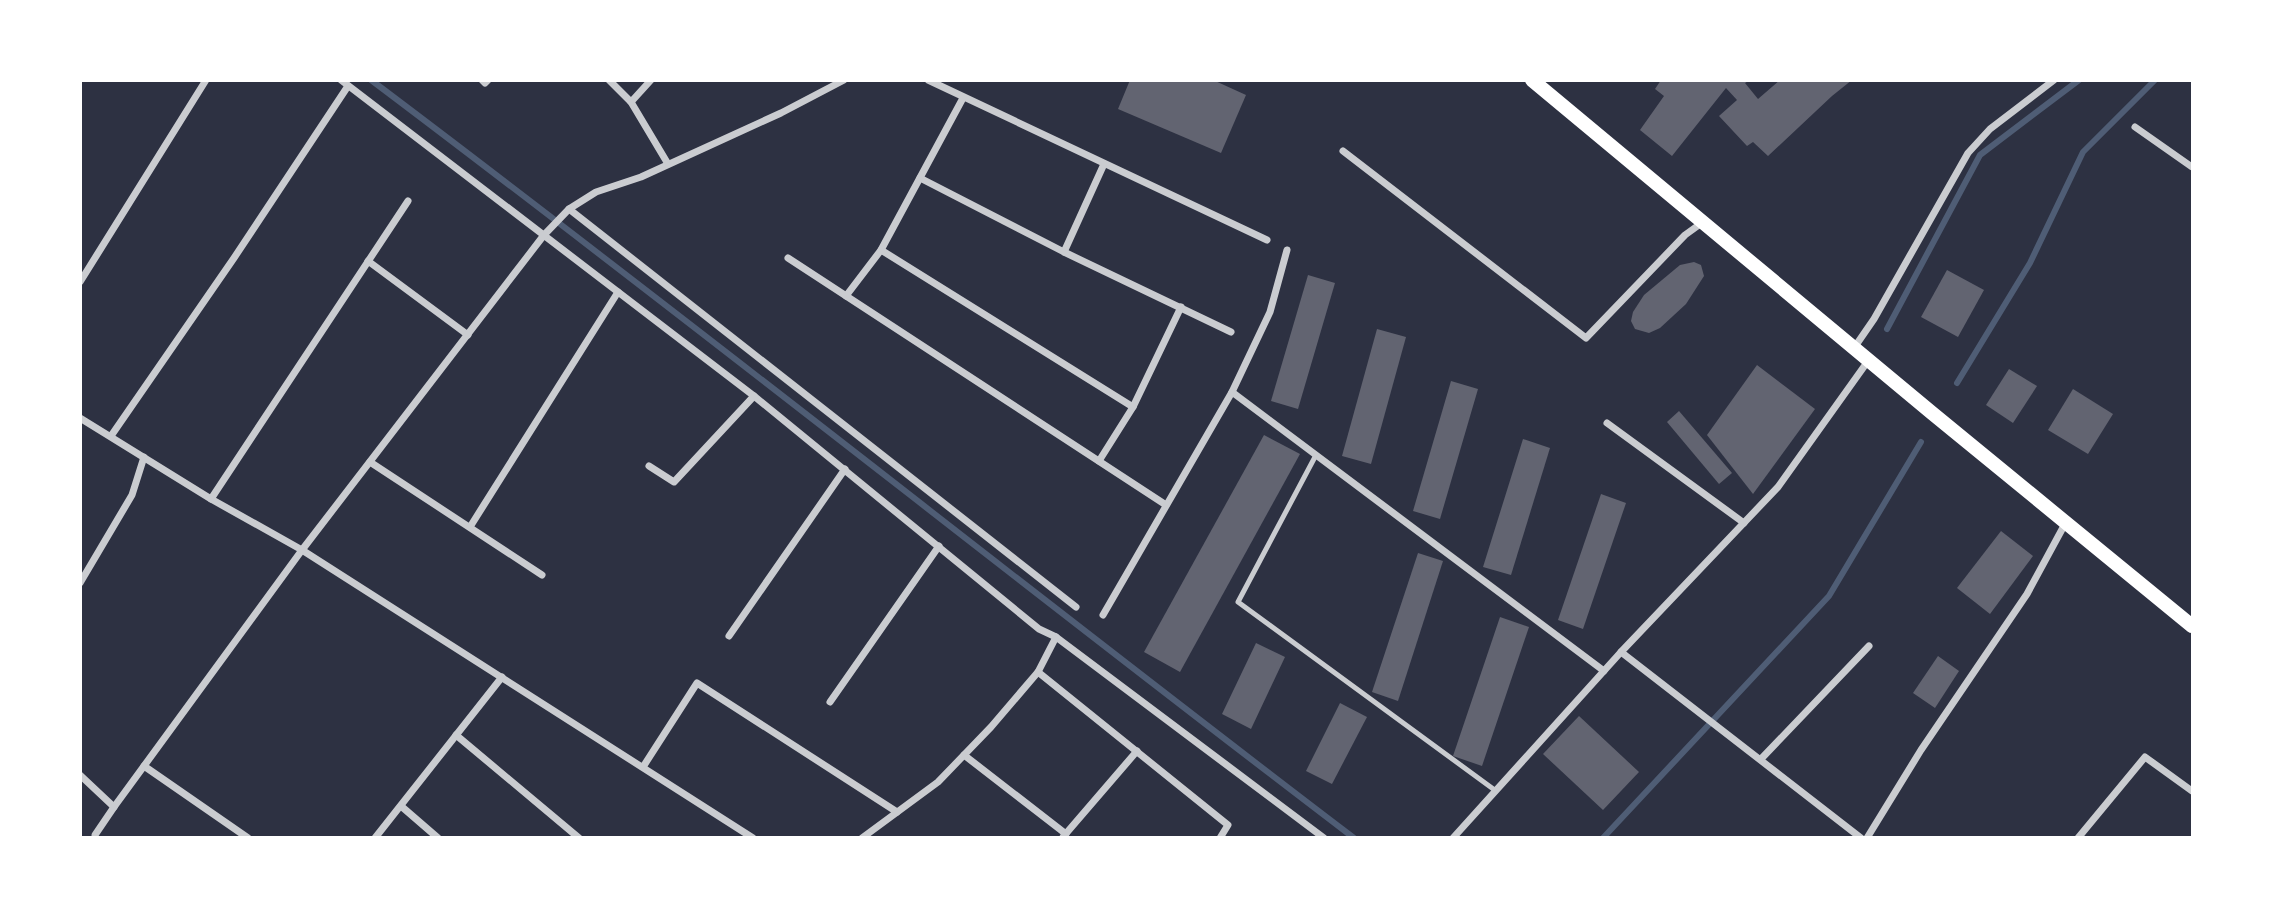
<svg xmlns="http://www.w3.org/2000/svg" width="2273" height="918" viewBox="0 0 2273 918" font-family="'Nunito Sans',sans-serif">
	<rect width="100%" height="100%" fill="#2d3142"/>
	<g fill="none" stroke-linecap="round" stroke-linejoin="round">
		<g stroke="#4f5d75" stroke-width="6">
			<path d="M 371,80 C 702,329 1024,587 1354,838"/>
			<path d="M 1887,329 L 1980,155 L 2079,80"/>
			<path d="M 1957,383 L 2030,263 L 2083,152 L 2155,80"/>
			<path d="M 1603,838 L 1829,596 L 1921,442"/>
		</g>
	</g>
	<g fill="#626471">
		<path d="M 1130,80 L 1213,80 L 1246,95 L 1221,153 L 1118,109 Z"/>
		<path d="M 1661,80 L 1750,80 L 1745,83 L 1758,99 L 1780,80 L 1852,80 L 1832,96 L 1768,156 L 1753,142 L 1747,146 L 1719,116 L 1737,100 L 1726,88 L 1672,156 L 1640,130 L 1664,96 L 1655,89 Z"/>
		<path d="M 1694,262 L 1701,265 L 1704,276 L 1686,304 L 1660,328 L 1649,333 L 1635,329 L 1631,321 L 1633,312 L 1644,295 L 1680,265 Z"/>
		<path d="M 1947,270 L 1984,290 L 1958,337 L 1921,317 Z"/>
		<path d="M 1308,275 L 1335,283 L 1298,409 L 1271,401 Z"/>
		<path d="M 1377,329 L 1406,337 L 1371,464 L 1342,456 Z"/>
		<path d="M 1757,365 L 1815,409 L 1753,494 L 1707,435 Z"/>
		<path d="M 2009,369 L 2037,386 L 2013,423 L 1986,405 Z"/>
		<path d="M 1451,381 L 1478,389 L 1440,519 L 1413,511 Z"/>
		<path d="M 2073,389 L 2113,414 L 2088,454 L 2048,430 Z"/>
		<path d="M 1679,411 L 1732,473 L 1719,484 L 1667,422 Z"/>
		<path d="M 1264,435 L 1300,454 L 1180,672 L 1144,652 Z"/>
		<path d="M 1523,439 L 1550,448 L 1511,575 L 1483,567 Z"/>
		<path d="M 1601,494 L 1626,503 L 1583,629 L 1558,620 Z"/>
		<path d="M 2001,531 L 2033,556 L 1990,614 L 1957,588 Z"/>
		<path d="M 1418,553 L 1443,561 L 1398,701 L 1372,692 Z"/>
		<path d="M 1500,617 L 1529,627 L 1482,766 L 1453,756 Z"/>
		<path d="M 1256,643 L 1285,657 L 1251,729 L 1222,714 Z"/>
		<path d="M 1938,656 L 1959,671 L 1935,708 L 1913,693 Z"/>
		<path d="M 1340,703 L 1367,717 L 1332,784 L 1306,771 Z"/>
		<path d="M 1579,716 L 1639,772 L 1603,810 L 1543,754 Z"/>
	</g>
	<g fill="none" stroke-linecap="round" stroke-linejoin="round">
		<path stroke="#caccd0" stroke-width="5" d="M 1316,455 L 1238,602 L 1496,791"/>
		<g stroke="#caccd0" stroke-width="7">
			<path d="M 341,80 L 754,396 L 1039,629 L 1056,637 L 1038,672 L 991,727 L 938,782 L 862,838"/>
			<path d="M 482,80 L 485,83 L 488,80"/>
			<path d="M 609,80 L 631,102 L 668,164"/>
			<path d="M 928,80 L 1267,240"/>
			<path d="M 631,102 L 651,80"/>
			<path d="M 2135,127 L 2192,167"/>
			<path d="M 1343,151 L 1586,338 L 1685,235 L 1703,222"/>
			<path d="M 920,178 L 1064,252 L 1231,332"/>
			<path d="M 569,209 L 1076,607"/>
			<path d="M 881,250 L 1133,407"/>
			<path d="M 1064,252 L 1104,164"/>
			<path d="M 788,258 L 1166,505"/>
			<path d="M 368,261 L 468,335"/>
			<path d="M 80,282 L 206,80"/>
			<path d="M 846,296 L 881,250 L 963,98"/>
			<path d="M 1854,348 L 1874,319 L 1968,153 L 1990,129 L 2054,80"/>
			<path d="M 1232,392 L 1604,671"/>
			<path d="M 80,418 L 211,499 L 302,550 L 753,838"/>
			<path d="M 1607,423 L 1744,523"/>
			<path d="M 111,436 L 234,258 L 348,86"/>
			<path d="M 1099,461 L 1133,407 L 1181,307"/>
			<path d="M 370,462 L 542,575"/>
			<path d="M 649,466 L 674,482 L 754,396"/>
			<path d="M 211,499 L 408,201"/>
			<path d="M 470,527 L 618,292"/>
			<path d="M 80,583 L 132,495 L 144,457"/>
			<path d="M 1103,615 L 1232,392 L 1270,312 L 1287,250"/>
			<path d="M 729,636 L 845,469"/>
			<path d="M 1056,637 L 1324,838"/>
			<path d="M 1621,652 L 1861,838"/>
			<path d="M 1038,672 L 1228,825 L 1220,838"/>
			<path d="M 830,702 L 939,546"/>
			<path d="M 456,735 L 579,838"/>
			<path d="M 964,755 L 1066,834"/>
			<path d="M 1761,759 L 1869,646"/>
			<path d="M 144,766 L 248,838"/>
			<path d="M 643,767 L 697,683 L 897,812"/>
			<path d="M 80,775 L 114,807"/>
			<path d="M 401,806 L 438,838"/>
			<path d="M 1063,837 L 1137,751"/>
			<path d="M 95,838 L 95,835 L 114,807 L 302,550 L 544,235 L 569,209 L 596,192 L 641,177 L 781,113 L 844,80"/>
			<path d="M 375,838 L 502,677"/>
			<path d="M 1453,838 L 1621,652 L 1778,487 L 1868,361"/>
			<path d="M 1867,838 L 1921,750 L 2027,594 L 2066,522"/>
			<path d="M 2078,838 L 2145,757 L 2192,791"/>
		</g>
		<path stroke="#fff" stroke-width="14" d="M 1532,80 L 1932,413 L 2192,626"/>
	</g>
	<rect width="2273" height="918" fill="none" stroke="#ffffff" stroke-width="164"/>
</svg>
